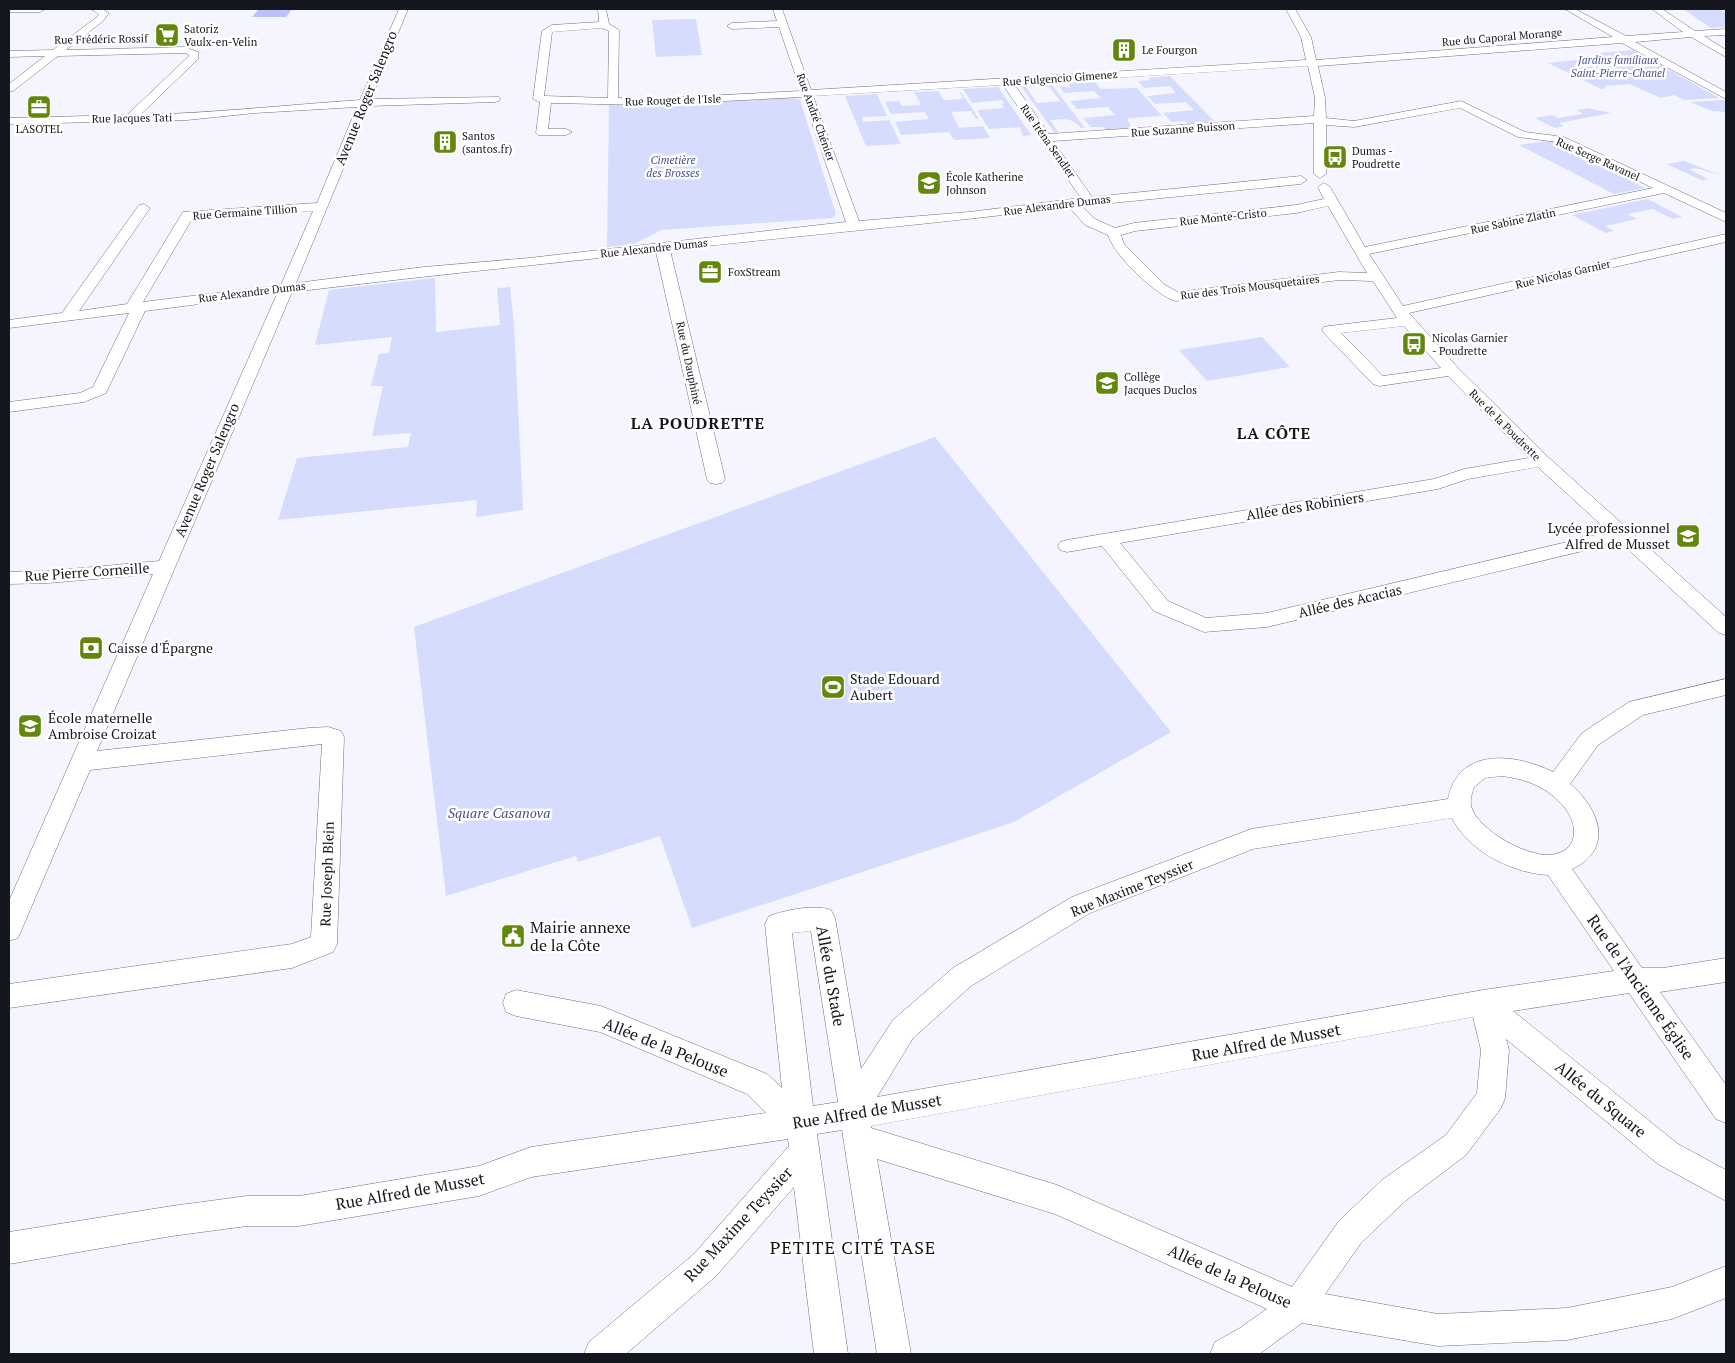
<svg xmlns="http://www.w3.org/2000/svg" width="1735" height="1363" viewBox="0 0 1735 1363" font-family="'PT Serif',serif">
	<rect width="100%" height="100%" fill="#f4f5fe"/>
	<g fill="#d6dcfd">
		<path d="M 1683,9 L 1717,9 L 1726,12 L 1726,27 L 1711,28 Z"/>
		<path d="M 696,19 L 702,55 L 656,57 L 652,20 Z"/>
		<path d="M 1634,50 L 1719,98 L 1684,100 L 1674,95 L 1661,98 L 1629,84 L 1604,86 L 1606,88 L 1601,89 L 1548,63 L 1604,57 L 1599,53 Z"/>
		<path d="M 1170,76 L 1215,122 L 1188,124 L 1185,121 L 1172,122 L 1163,113 L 1194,110 L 1186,102 L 1155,104 L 1147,96 L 1176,93 L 1170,86 L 1144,88 L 1138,81 L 1150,80 L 1148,78 Z"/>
		<path d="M 1135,78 L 1095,82 L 1101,89 L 1137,88 L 1162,116 L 1129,118 L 1127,120 L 1133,128 L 1106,130 L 1103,127 L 1091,127 L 1083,118 L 1115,115 L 1108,107 L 1077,109 L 1070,101 L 1101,98 L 1094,91 L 1064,93 L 1059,86 L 1071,88 L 1068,83 Z"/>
		<path d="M 1040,84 L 1055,84 L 1052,85 L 1085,128 L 1081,128 C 1072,117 1064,119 1050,120 L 1059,133 L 1055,133 L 1021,86 L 1035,85 L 1036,86 L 1026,87 L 1037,103 L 1060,101 L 1049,87 L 1042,87 Z"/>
		<path d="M 998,87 L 1031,135 L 1023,136 L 1020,127 L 989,129 L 977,110 L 1004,108 L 1002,104 L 1004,103 L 1002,100 L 972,103 L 963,89 Z"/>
		<path d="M 938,91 L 944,100 L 963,99 L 960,92 L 961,92 L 979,119 L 976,119 L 971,111 L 951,112 L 959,128 L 983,126 L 990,138 L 954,140 L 949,132 L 901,135 L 895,122 L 929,119 L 925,112 L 891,114 L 885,102 L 899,101 L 902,106 L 920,105 L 919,100 L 916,100 L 918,98 L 914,92 Z"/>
		<path d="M 877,94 L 887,116 L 862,117 L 863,122 L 889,120 L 901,144 L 866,146 L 845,96 Z"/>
		<path d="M 791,97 L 800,100 L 836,214 L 832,218 L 662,230 L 634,244 L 607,247 L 609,105 L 654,104 Z"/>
		<path d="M 1723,100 L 1726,102 L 1726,112 L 1712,111 L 1690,102 Z"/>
		<path d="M 1588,108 L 1611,113 L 1559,123 L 1564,126 L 1555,128 L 1535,118 L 1552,115 L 1558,118 L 1583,114 L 1577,110 Z"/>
		<path d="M 1549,141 L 1558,143 L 1645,188 L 1614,194 L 1519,145 Z"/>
		<path d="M 1684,161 L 1715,173 L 1722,173 C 1708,176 1703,166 1689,169 L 1708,179 L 1703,181 L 1667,164 Z"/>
		<path d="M 1648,199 L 1682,217 L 1673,219 L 1653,209 L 1627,214 L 1637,219 L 1605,226 L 1614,231 L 1606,233 L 1572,215 Z"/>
		<path d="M 435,278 L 436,332 L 500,325 L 497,288 L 510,287 L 514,324 L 523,510 L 476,517 L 477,500 L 278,520 L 297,458 L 408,447 L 411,433 L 372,436 L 383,386 L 371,386 L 379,354 L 389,353 L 392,337 L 315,345 L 329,290 Z"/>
		<path d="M 1262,337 L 1290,367 L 1207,381 L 1179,350 Z"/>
		<path d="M 935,437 L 1171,732 L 1014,822 L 692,928 L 660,836 L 578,862 L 576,856 L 446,896 L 414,627 Z"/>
	</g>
	<path fill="#b8c3fe" d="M 259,9 L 292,9 L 286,17 L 252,17 Z"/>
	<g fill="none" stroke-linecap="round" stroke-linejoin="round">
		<defs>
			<g id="minor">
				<path d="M 9,9 L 45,9 L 40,12 L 9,12 Z"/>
				<path d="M 91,9 L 102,9 L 109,13 L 103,21 L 66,50 L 185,47 L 198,52 L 198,59 L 140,115 C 213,113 287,105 360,100 L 399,9 L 408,9 L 371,99 L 499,97 L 500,99 L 499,101 L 495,102 L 369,106 L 296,283 L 424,267 L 529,258 L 846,222 L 803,97 L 645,105 L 551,103 L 548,129 L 566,129 L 572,132 L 566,135 L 538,135 L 536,133 L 540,102 L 533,99 L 542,31 L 552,25 L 599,22 L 598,9 L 606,9 L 609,24 L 619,30 L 618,98 L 645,99 L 801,91 L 779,27 L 732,29 L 727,26 L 732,23 L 777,21 L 773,9 L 782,9 L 811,90 L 1306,60 L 1301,37 L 1286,9 L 1295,9 L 1311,37 L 1316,60 L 1613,37 L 1565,9 L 1575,9 L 1626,36 L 1683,32 L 1652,9 L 1662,9 L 1695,31 L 1726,29 L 1726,35 L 1704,36 L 1726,50 L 1726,57 L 1691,37 L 1635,42 L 1726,92 L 1726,99 L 1622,43 L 1318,66 L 1325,98 L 1326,118 L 1354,121 L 1461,101 L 1525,132 L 1564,137 L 1726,213 L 1726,222 L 1664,193 L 1369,254 L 1403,306 L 1726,234 L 1726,242 L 1409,313 L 1458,368 L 1548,457 L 1726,617 L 1726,635 L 1719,633 L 1620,542 L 1267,627 L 1204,632 L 1154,611 L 1102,546 L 1067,552 L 1060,550 L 1058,546 L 1060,542 L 1067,540 L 1434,479 L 1464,469 L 1529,458 L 1448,376 L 1379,386 L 1373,384 L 1324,333 L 1322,330 L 1324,327 L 1329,326 L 1397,318 L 1373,281 L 1339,280 L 1176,301 C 1156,296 1114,255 1108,235 L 1085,225 L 1069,207 C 936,224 803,235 670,250 L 725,479 L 722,483 L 716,484 L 710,483 L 707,479 L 656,252 C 535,265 413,277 292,292 L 97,751 L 309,728 L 328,727 L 341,731 L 344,737 L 337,944 L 333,952 L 292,968 L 9,1008 L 9,984 L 292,944 L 311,937 L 322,744 L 90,770 L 18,938 L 9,941 L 9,901 L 153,574 L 48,583 L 9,584 L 9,572 L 48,571 L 159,561 L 277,294 L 145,311 L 106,393 L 84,402 L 9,412 L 9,402 L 80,393 L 93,387 L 129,313 L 9,328 L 9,320 L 62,313 L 139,205 L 144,204 L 150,208 L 79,311 L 127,304 L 183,212 L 317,203 L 357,107 L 255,113 L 187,120 L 9,124 L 9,118 L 127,115 L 189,56 L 188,54 L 185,53 L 58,56 L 13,91 L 9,92 L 9,84 L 45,56 L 9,57 L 9,51 L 53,50 L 97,17 L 99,14 ZM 602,28 L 609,31 L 608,98 L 544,96 L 552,32 ZM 1308,66 L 1315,98 L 1314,116 L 1049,134 L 1014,84 ZM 1003,85 L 1081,198 L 969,212 L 859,221 L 813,96 ZM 1460,108 L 1518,137 L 1557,142 L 1653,188 L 1365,247 L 1330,187 L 1324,183 L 1318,187 L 1324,199 L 1296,205 L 1134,223 L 1115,228 L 1095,219 L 1082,206 L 1301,184 L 1307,180 L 1301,176 L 1092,197 L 1053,141 L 1314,123 L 1314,174 L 1320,178 L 1326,174 L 1326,125 L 1354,127 ZM 1328,206 L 1367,273 L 1339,272 L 1178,292 L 1165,285 L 1124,244 L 1121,235 L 1135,231 L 1296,213 ZM 313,211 L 281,285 L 143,302 L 192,219 ZM 1404,326 L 1441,368 L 1383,376 L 1341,333 ZM 1538,467 L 1609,532 L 1267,613 L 1206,618 L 1168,601 L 1120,543 L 1438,489 L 1468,479 Z"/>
				<path d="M 1726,679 L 1726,695 L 1643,715 L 1598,745 L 1570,784 C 1599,808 1615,849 1572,869 L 1642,968 L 1663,968 L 1726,958 L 1726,982 L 1660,992 L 1726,1085 L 1726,1123 L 1716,1119 L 1629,993 L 1513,1011 L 1678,1144 L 1726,1170 L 1726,1201 L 1658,1164 L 1506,1039 L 1509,1050 L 1505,1098 L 1501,1108 L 1466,1155 L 1404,1202 L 1361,1243 L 1325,1294 L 1438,1314 L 1567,1308 L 1672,1287 L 1726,1266 L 1726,1298 L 1672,1319 L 1567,1340 L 1438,1346 L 1302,1323 L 1259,1354 L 1210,1354 L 1215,1342 L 1240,1328 L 1267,1309 L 1055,1214 L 877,1159 L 911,1354 L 877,1354 L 842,1130 L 817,1134 L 848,1354 L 814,1354 L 794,1187 L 716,1276 L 626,1354 L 584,1354 L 589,1342 L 694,1254 L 789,1146 L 788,1139 L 531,1177 L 479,1196 L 299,1226 L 247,1226 L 172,1236 L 9,1264 L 9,1232 L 172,1206 L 247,1196 L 299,1196 L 479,1166 L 531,1147 L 766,1113 L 747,1094 L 600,1032 L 516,1016 L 506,1012 L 503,1003 L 506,994 L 516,990 L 601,1006 L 767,1074 L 782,1088 L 765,924 L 769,916 C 786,910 814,904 831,910 L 835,918 L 861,1069 L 893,1020 L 953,968 L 1072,897 L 1251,829 L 1448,799 C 1458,747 1515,753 1553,772 L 1582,733 L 1629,702 ZM 1502,776 C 1527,779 1549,788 1565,808 C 1577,824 1580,847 1556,854 C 1532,861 1477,830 1471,806 C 1470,799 1472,793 1474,787 L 1485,778 ZM 1452,818 C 1468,851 1512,873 1548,875 L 1614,971 L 1483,990 L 877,1097 L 913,1038 L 971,986 L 1090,913 L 1253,849 ZM 811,931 L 838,1102 L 813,1106 L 792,933 ZM 1473,1017 L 1481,1050 L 1477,1093 L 1446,1135 L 1382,1180 L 1339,1221 L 1292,1287 L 1057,1185 L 871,1128 L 871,1126 Z"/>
			</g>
		</defs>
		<use href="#minor" stroke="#6d7083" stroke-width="1"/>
		<use href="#minor" fill="#fff" fill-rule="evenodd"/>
	</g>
	<defs>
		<symbol id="supermarket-square" viewBox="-11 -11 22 22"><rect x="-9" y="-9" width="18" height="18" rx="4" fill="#63870c" stroke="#fff"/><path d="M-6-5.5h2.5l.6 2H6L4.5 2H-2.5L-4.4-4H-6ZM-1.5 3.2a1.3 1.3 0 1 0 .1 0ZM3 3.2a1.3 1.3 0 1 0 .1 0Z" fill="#fff"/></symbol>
		<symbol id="building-square" viewBox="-11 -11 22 22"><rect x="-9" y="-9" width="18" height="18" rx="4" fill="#63870c" stroke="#fff"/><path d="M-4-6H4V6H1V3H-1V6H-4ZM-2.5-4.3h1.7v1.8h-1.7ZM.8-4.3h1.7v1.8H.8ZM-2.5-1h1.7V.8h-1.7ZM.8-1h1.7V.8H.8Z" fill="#fff"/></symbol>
		<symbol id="office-square" viewBox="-11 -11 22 22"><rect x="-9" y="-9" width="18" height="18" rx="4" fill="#63870c" stroke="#fff"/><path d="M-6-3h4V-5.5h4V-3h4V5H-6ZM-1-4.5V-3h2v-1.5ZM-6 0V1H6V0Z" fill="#fff"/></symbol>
		<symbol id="bus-square" viewBox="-11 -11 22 22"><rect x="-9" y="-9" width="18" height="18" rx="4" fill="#63870c" stroke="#fff"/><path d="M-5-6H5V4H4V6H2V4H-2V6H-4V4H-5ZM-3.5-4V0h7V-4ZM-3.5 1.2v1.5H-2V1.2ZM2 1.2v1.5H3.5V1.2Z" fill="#fff"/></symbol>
		<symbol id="school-square" viewBox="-11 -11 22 22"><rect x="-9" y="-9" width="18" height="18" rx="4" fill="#63870c" stroke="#fff"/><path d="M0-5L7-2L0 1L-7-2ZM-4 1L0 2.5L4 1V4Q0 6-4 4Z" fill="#fff"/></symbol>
		<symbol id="bank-square" viewBox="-11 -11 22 22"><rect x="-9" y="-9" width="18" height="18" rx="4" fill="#63870c" stroke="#fff"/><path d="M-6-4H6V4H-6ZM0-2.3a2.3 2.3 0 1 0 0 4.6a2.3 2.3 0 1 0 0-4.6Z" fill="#fff"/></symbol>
		<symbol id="stadium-square" viewBox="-11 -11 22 22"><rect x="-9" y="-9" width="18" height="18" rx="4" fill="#63870c" stroke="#fff"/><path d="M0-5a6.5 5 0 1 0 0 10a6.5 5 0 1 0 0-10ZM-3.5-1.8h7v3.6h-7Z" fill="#fff"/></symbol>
		<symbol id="civic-square" viewBox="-11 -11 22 22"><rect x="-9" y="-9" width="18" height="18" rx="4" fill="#63870c" stroke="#fff"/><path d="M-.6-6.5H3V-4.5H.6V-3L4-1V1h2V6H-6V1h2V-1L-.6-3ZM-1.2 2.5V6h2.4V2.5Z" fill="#fff"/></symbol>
	</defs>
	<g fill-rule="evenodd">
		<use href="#supermarket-square" x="153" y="21" width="28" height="28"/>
		<use href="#building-square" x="1110" y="36" width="28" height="28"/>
		<use href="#office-square" x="25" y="93" width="28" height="28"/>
		<use href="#building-square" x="431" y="128" width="28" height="28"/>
		<use href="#bus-square" x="1321" y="143" width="28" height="28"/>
		<use href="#school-square" x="915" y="169" width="28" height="28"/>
		<use href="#office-square" x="696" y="258" width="28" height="28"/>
		<use href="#bus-square" x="1400" y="330" width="28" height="28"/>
		<use href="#school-square" x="1093" y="369" width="28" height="28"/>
		<use href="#school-square" x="1674" y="522" width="28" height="28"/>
		<use href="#bank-square" x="77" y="634" width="28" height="28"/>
		<use href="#stadium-square" x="819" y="673" width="28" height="28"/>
		<use href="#school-square" x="16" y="712" width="28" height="28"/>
		<use href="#civic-square" x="499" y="922" width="28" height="28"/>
	</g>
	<g text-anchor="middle" stroke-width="5" stroke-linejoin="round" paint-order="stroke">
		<g font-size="11" fill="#15171e" stroke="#fff" text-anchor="start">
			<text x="184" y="33">Satoriz<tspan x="184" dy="13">Vaulx-en-Velin</tspan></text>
			<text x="1142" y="54">Le Fourgon</text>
			<text x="39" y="133" text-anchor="middle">LASOTEL</text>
			<text x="462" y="140">Santos<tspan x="462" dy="13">(santos.fr)</tspan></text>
			<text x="1352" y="155">Dumas -<tspan x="1352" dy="13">Poudrette</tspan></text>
			<text x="946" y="181">École Katherine<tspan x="946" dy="13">Johnson</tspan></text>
			<text x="728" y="276">FoxStream</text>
			<text x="1432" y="342">Nicolas Garnier<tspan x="1432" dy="13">- Poudrette</tspan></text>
			<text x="1124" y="381">Collège<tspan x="1124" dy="13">Jacques Duclos</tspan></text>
		</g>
		<g font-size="11" fill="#15171e" stroke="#fff">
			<text transform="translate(1502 37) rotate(-5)" y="4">Rue du Caporal Morange</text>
			<text transform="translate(101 39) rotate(-1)" y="4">Rue Frédéric Rossif</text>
			<text transform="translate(1060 78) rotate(-4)" y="4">Rue Fulgencio Gimenez</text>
			<text transform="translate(673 100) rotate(-2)" y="4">Rue Rouget de l'Isle</text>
			<text transform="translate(816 117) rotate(70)" y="4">Rue André Chénier</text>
			<text transform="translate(132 118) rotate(-1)" y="4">Rue Jacques Tati</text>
			<text transform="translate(1183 129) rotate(-4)" y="4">Rue Suzanne Buisson</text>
			<text transform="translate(1048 141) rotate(55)" y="4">Rue Iréna Sendler</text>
			<text transform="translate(1598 159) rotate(24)" y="4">Rue Serge Ravanel</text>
			<text transform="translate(1057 205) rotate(-7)" y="4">Rue Alexandre Dumas</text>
			<text transform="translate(245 212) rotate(-4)" y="4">Rue Germaine Tillion</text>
			<text transform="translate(1223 217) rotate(-6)" y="4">Rue Monte-Cristo</text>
			<text transform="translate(1513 221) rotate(-12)" y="4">Rue Sabine Zlatin</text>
			<text transform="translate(654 248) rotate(-6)" y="4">Rue Alexandre Dumas</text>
			<text transform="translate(1563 274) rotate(-13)" y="4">Rue Nicolas Garnier</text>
			<text transform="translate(1250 287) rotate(-7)" y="4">Rue des Trois Mousquetaires</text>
			<text transform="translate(252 292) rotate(-7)" y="4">Rue Alexandre Dumas</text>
			<text transform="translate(689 363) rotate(78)" y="4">Rue du Dauphiné</text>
			<text transform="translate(1505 425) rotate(45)" y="4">Rue de la Poudrette</text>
		</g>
		<g font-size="11" font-style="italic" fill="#485096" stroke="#fff">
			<text x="1618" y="64">Jardins familiaux<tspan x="1618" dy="13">Saint-Pierre-Chanel</tspan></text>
			<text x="673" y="164">Cimetière<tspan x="673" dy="13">des Brosses</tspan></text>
		</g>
		<g font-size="14" fill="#15171e" stroke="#fff">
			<text transform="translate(366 98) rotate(-68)" y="5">Avenue Roger Salengro</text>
			<text transform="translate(207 470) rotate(-67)" y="5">Avenue Roger Salengro</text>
			<text transform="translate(1305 506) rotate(-9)" y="5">Allée des Robiniers</text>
			<text transform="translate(87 572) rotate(-4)" y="5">Rue Pierre Corneille</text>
			<text transform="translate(1350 601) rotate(-13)" y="5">Allée des Acacias</text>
			<text transform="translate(327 874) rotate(-88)" y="5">Rue Joseph Blein</text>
			<text transform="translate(1132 888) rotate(-22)" y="5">Rue Maxime Teyssier</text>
		</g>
		<g font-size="14" fill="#15171e" stroke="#fff" text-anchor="start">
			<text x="1670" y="533" text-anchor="end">Lycée professionnel<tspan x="1670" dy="16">Alfred de Musset</tspan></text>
			<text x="108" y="653">Caisse d'Épargne</text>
			<text x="850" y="684">Stade Edouard<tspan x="850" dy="16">Aubert</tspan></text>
			<text x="48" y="723">École maternelle<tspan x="48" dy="16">Ambroise Croizat</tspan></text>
		</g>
		<g font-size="14" font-style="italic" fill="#485096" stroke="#fff">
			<text x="499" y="818">Square Casanova</text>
		</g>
		<g font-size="16" font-weight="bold" letter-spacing="1" fill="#15171e" stroke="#fff">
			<text x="698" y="429">LA POUDRETTE</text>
			<text x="1274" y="439">LA CÔTE</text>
		</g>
		<g font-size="16" fill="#15171e" stroke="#fff" text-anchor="start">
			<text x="530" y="933">Mairie annexe<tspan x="530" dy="18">de la Côte</tspan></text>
		</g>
		<g font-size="16" fill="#15171e" stroke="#fff">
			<text transform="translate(831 976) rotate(80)" y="6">Allée du Stade</text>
			<text transform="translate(1641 987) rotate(55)" y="6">Rue de l'Ancienne Église</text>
			<text transform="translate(1266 1042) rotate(-10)" y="6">Rue Alfred de Musset</text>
			<text transform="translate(666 1047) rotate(22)" y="6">Allée de la Pelouse</text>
			<text transform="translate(1601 1099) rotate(39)" y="6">Allée du Square</text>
			<text transform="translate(867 1111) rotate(-9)" y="6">Rue Alfred de Musset</text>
			<text transform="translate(410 1191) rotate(-10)" y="6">Rue Alfred de Musset</text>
			<text transform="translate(738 1224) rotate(-47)" y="6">Rue Maxime Teyssier</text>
			<text transform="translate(1230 1276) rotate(24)" y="6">Allée de la Pelouse</text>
		</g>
		<g font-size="18" letter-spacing="1" fill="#15171e" stroke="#fff">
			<text x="853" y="1254">PETITE CITÉ TASE</text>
		</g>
	</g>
	<rect width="1735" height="1363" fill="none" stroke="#15171e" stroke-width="20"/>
</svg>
